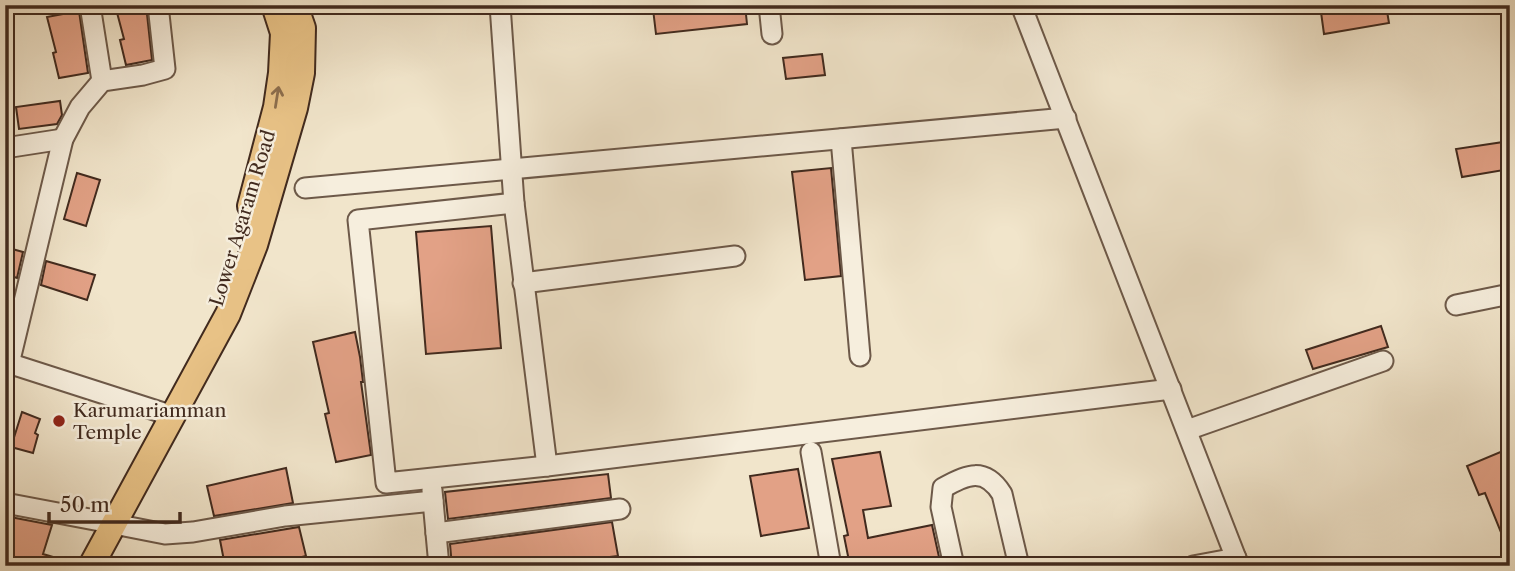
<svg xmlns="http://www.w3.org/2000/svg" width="1515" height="571" viewBox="0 0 1515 571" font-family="'Libre Caslon Text',serif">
	<rect width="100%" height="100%" fill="#f1e5cb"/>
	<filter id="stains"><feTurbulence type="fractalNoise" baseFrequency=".00286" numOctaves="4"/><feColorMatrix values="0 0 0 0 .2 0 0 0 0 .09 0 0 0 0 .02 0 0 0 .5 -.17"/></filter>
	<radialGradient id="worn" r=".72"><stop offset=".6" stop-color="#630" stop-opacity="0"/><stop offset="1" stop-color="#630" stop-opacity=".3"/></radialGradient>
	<g fill="#e2a186" stroke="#412a1e" stroke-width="2">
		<path d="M 115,5 L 146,5 L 152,60 L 126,65 L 120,40 L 124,39 Z"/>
		<path d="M 691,5 L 745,5 L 747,24 L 656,34 L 653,9 Z"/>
		<path d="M 1320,5 L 1386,5 L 1389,23 L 1324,34 Z"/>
		<path d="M 79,11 L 88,73 L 59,78 L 53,53 L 56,52 L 47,17 Z"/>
		<path d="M 822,54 L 825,75 L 786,79 L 783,58 Z"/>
		<path d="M 60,101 L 62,115 L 57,124 L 19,129 L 16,107 Z"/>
		<path d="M 1510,141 L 1510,169 L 1462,177 L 1456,149 Z"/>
		<path d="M 831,168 L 841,276 L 805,280 L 792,172 Z"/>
		<path d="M 77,173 L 100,180 L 86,226 L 64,219 Z"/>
		<path d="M 491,226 L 501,348 L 426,354 L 416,232 Z"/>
		<path d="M 5,247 L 23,252 L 17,278 L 5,274 Z"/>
		<path d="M 46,261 L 95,275 L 87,300 L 41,285 Z"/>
		<path d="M 1381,326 L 1388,347 L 1313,369 L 1306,350 Z"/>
		<path d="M 355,332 L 360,357 L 363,382 L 361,382 L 371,455 L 336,462 L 325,414 L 329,413 L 313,342 Z"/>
		<path d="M 22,412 L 40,419 L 35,433 L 38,435 L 33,453 L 11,447 Z"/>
		<path d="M 1510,448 L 1510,552 L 1509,552 L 1485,493 L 1479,495 L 1467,466 Z"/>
		<path d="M 880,452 L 891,506 L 863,510 L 868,538 L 932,525 L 941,566 L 850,566 L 844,536 L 848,535 L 832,459 Z"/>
		<path d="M 286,468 L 293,503 L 214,516 L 207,486 Z"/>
		<path d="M 798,469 L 809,528 L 761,536 L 750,476 Z"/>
		<path d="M 608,474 L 611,498 L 448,519 L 445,492 Z"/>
		<path d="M 5,516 L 52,525 L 43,554 L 70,562 L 70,566 L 13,566 L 15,557 L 5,554 Z"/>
		<path d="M 612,522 L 618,556 L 534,566 L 452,566 L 450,544 Z"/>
		<path d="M 299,527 L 306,556 L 265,566 L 225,566 L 220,540 Z"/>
	</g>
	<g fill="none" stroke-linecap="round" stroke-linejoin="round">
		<defs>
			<g id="minor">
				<path d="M 90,5 L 102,81"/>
				<path d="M 500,5 L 514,203 L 547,466"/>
				<path d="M 769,5 L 772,34"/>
				<path d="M 1021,5 L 1239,566"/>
				<path d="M 841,139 L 860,356"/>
				<path d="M 5,148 L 63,139"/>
				<path d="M 305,188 L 1066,118"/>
				<path d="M 514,203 L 358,220 L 386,483 L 547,466 L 1171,389"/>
				<path d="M 523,283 L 735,256"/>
				<path d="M 1456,305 L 1510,294"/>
				<path d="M 5,362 L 173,416"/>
				<path d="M 9,364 L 63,139 L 80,107 L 102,81 L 143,75 L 165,69 L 158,5"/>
				<path d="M 1187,430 L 1383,361"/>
				<path d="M 811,452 L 831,566"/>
				<path d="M 432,490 L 439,566"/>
				<path d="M 5,503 L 100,521"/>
				<path d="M 114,524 L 165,534 L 193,532 L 285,516 L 433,501"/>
				<path d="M 436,533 L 620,509"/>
				<path d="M 954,566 L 941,507 L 943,488 C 967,474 985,467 1002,494 L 1019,566"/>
				<path d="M 1193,566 L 1236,558"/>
			</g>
			<g id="major">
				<path d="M 250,206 L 276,107 L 281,73 L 283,33 L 274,5"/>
				<path d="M 91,566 L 228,314 L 255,245 L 295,108 L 302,73 L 303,28 L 295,5"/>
			</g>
		</defs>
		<use href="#minor" stroke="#6d5949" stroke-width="23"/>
		<use href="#major" stroke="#412a1e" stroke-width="28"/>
		<use href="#minor" stroke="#f6eedd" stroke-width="19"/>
		<use href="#major" stroke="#e8c286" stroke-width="24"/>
	</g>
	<defs><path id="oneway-shaft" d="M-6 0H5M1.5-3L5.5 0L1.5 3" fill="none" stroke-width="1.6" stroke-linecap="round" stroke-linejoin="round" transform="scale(1.75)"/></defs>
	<use stroke="#8c6e4d" href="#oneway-shaft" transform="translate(277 97) rotate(-81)"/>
	<circle fill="#8f2418" stroke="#f6eedd" stroke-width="2.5" cx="59" cy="421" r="7"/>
	<g text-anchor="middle" stroke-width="5" stroke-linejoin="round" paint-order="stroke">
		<g font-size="19" fill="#412a1e" stroke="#f6eedd">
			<text transform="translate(242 218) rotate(-73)" y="7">Lower Agaram Road</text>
		</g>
		<g font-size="19" fill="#412a1e" stroke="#f6eedd" text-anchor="start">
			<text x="73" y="417">Karumariamman<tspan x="73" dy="22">Temple</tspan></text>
		</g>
	</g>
	<rect width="1515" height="571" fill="none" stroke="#f1e5cb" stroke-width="28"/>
	<rect x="7" y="7" width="1501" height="557" fill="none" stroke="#412a1e" stroke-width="3.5"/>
	<rect x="14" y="14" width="1487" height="543" fill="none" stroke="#412a1e" stroke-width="2"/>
	<path d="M49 512v10h131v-10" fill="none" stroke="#412a1e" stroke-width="3.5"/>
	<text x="60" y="512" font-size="21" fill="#412a1e" stroke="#f6eedd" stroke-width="5" paint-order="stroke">50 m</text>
	<rect width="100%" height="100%" filter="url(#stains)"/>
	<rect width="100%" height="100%" fill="url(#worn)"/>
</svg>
